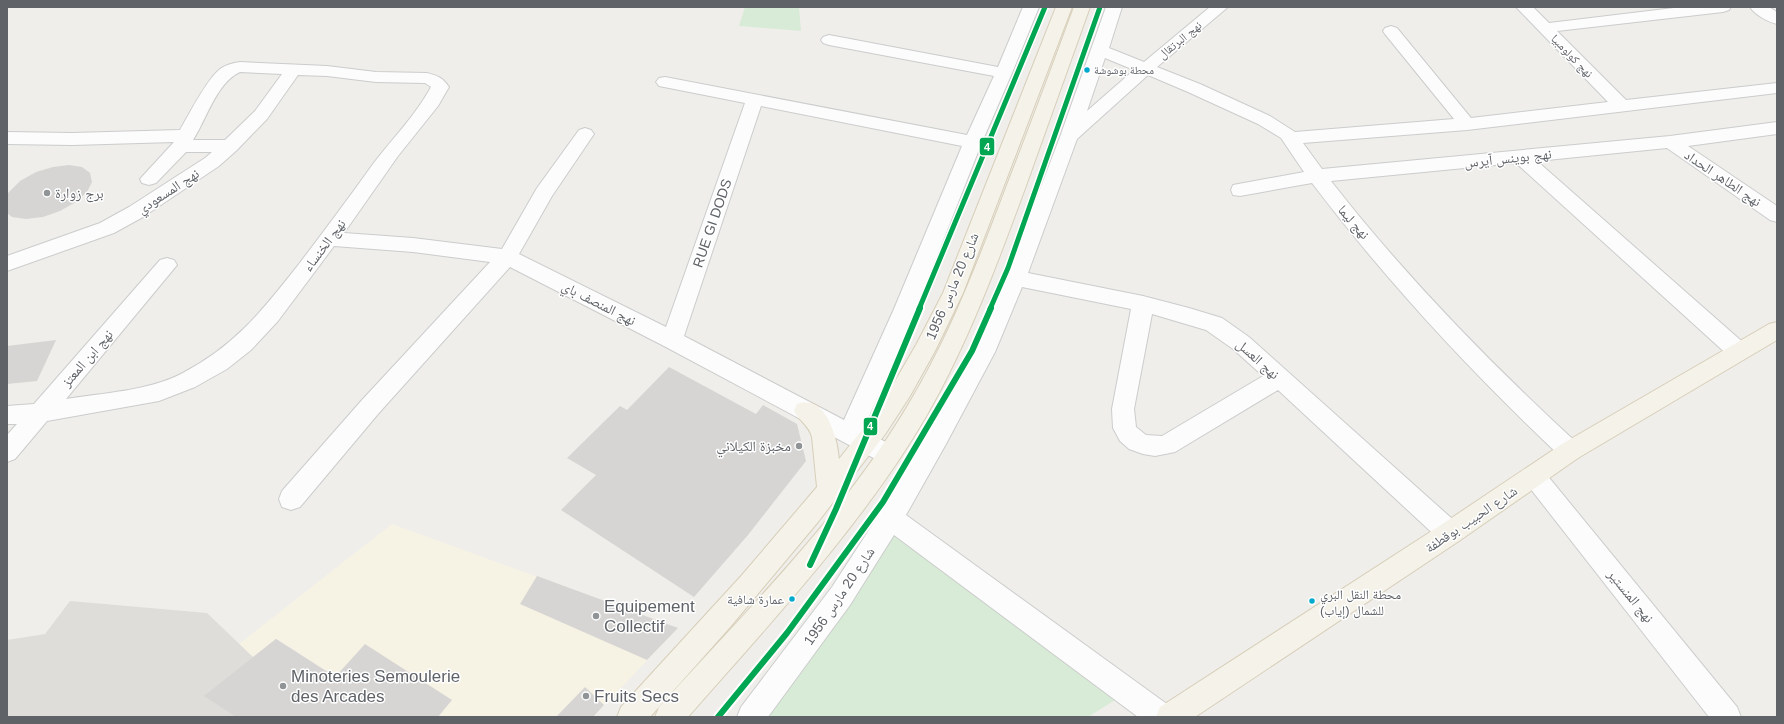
<svg xmlns="http://www.w3.org/2000/svg" width="1784" height="724" viewBox="0 0 1784 724" font-family="Helvetica,'Noto Naskh Arabic',sans-serif">
	<rect width="100%" height="100%" fill="#efeeea"/>
	<path fill="#f7f3e4" d="M 392,524 L 678,628 L 593,717 L 398,717 L 277,639 L 253,657 L 239,644 Z"/>
	<path fill="#dfddda" d="M 70,601 L 207,613 L 253,657 L 276,639 L 398,717 L 7,717 L 7,640 L 45,634 Z"/>
	<g fill="#d8ebd6">
		<path d="M 745,7 L 799,7 L 801,31 L 739,26 Z"/>
		<path d="M 907,529 L 1120,697 L 1088,717 L 761,717 L 892,535 Z"/>
	</g>
	<g fill="#d6d5d3">
		<path d="M 69,165 L 82,167 L 90,173 L 92,182 L 87,192 L 76,202 L 60,211 L 43,217 L 26,219 L 12,217 L 7,213 L 7,194 L 20,181 L 36,172 L 53,167 Z"/>
		<path d="M 56,340 L 37,381 L 7,384 L 7,346 Z"/>
		<path d="M 669,367 L 756,414 L 763,405 L 797,424 L 806,461 L 748,535 L 694,597 L 561,510 L 596,475 L 567,458 L 620,406 L 627,410 Z"/>
		<path d="M 537,576 L 678,628 L 647,660 L 520,604 Z"/>
		<path d="M 276,639 L 335,677 L 365,644 L 452,700 L 438,717 L 236,717 L 204,696 Z"/>
		<path d="M 585,687 L 604,705 L 593,717 L 556,717 Z"/>
	</g>
	<g fill="none" stroke-linecap="round" stroke-linejoin="round">
		<defs>
			<g id="minor">
				<path d="M 1023,7 L 1039,7 L 1012,73 L 982,142 L 916,309 L 863,430 L 897,448 L 901,455 L 897,462 L 889,465 L 881,462 L 664,346 L 510,267 L 378,414 L 300,507 L 291,510 L 282,507 L 279,499 L 282,491 L 362,400 L 490,262 L 413,252 L 334,246 L 278,321 L 251,350 L 227,369 L 195,387 L 159,401 L 47,421 L 15,459 L 7,462 L 7,435 L 17,424 L 7,424 L 7,406 L 34,404 L 160,260 L 167,258 L 174,260 L 177,265 L 66,399 C 102,393 148,391 181,374 C 235,346 262,311 299,264 C 324,231 349,198 373,164 C 392,139 416,115 431,87 L 425,83 L 376,82 L 327,76 L 298,75 L 267,119 L 237,150 L 219,166 L 143,217 L 114,233 L 7,271 L 7,256 L 100,223 L 129,207 L 205,158 L 212,152 L 186,152 L 156,183 L 149,185 L 142,183 L 140,179 L 174,142 L 72,145 L 7,144 L 7,132 L 72,133 L 180,130 C 188,116 207,79 220,69 C 226,65 232,63 240,62 L 327,66 L 376,72 L 427,73 C 438,76 442,77 449,87 L 438,106 L 398,156 L 344,233 L 413,238 L 502,249 L 537,188 L 579,130 L 585,128 L 591,130 L 594,134 L 552,196 L 519,254 L 666,327 L 745,103 L 659,86 L 656,82 L 659,78 L 665,77 L 967,135 L 994,76 L 829,45 L 823,43 L 821,40 L 823,37 L 829,35 L 998,67 ZM 240,72 L 282,74 L 255,111 L 225,140 L 193,140 C 206,120 217,82 240,72 ZM 761,106 L 962,146 L 894,309 L 844,420 L 684,336 Z"/>
				<path d="M 1106,7 L 1122,7 L 1109,48 L 1144,62 L 1210,7 L 1228,7 L 1157,67 L 1200,84 L 1270,116 L 1295,132 L 1454,119 L 1385,34 L 1383,31 L 1385,28 L 1391,26 L 1397,28 L 1471,118 L 1608,102 L 1516,7 L 1533,7 L 1549,23 L 1682,7 L 1731,7 L 1729,10 L 1723,12 L 1557,31 L 1626,100 L 1777,83 L 1777,93 L 1467,130 L 1303,143 L 1322,169 L 1670,136 L 1777,122 L 1777,134 L 1688,146 L 1777,206 L 1777,222 L 1770,220 L 1667,148 L 1537,161 L 1746,345 L 1749,351 L 1746,357 L 1738,360 L 1730,357 L 1516,163 L 1331,181 C 1405,276 1490,363 1578,444 L 1582,451 L 1578,458 L 1570,461 L 1562,458 C 1472,373 1387,282 1312,183 L 1240,196 L 1233,195 L 1231,190 L 1233,185 L 1304,172 L 1281,138 L 1258,124 L 1188,92 L 1148,75 L 1077,139 L 1028,273 L 1143,296 L 1189,308 L 1222,318 L 1249,337 L 1459,525 L 1462,533 L 1459,541 L 1450,544 L 1441,541 L 1278,390 L 1175,452 L 1155,456 L 1143,454 L 1129,449 L 1120,441 L 1113,428 L 1112,409 L 1131,309 L 1022,287 L 995,352 L 946,444 L 906,515 L 1171,707 L 1175,717 L 1138,717 L 894,535 L 850,605 L 768,717 L 737,717 L 741,707 L 832,587 L 882,510 L 930,430 L 974,351 L 1006,278 L 1060,137 ZM 1105,58 L 1134,70 L 1087,111 ZM 1152,314 L 1206,330 L 1233,349 L 1263,376 L 1162,436 L 1146,435 L 1136,427 L 1134,409 Z"/>
				<path d="M 1750,7 L 1769,7 L 1777,12 L 1777,24 C 1768,22 1755,15 1750,7 Z"/>
				<path d="M 1534,466 L 1542,469 L 1737,707 L 1741,717 L 1709,717 L 1526,483 L 1522,476 L 1526,469 Z"/>
			</g>
			<g id="major">
				<path d="M 1056,7 L 1072,7 L 963,293 L 935,351 L 910,396 L 886,433 L 818,522 L 731,626 L 650,717 L 617,717 L 621,707 L 742,575 L 817,487 L 812,437 C 809,425 799,421 794,411 L 797,404 C 827,394 837,438 839,459 L 870,420 L 894,383 L 916,345 L 943,293 Z"/>
				<path d="M 1074,7 L 1090,7 C 1069,66 1048,124 1027,183 C 998,262 969,341 927,415 C 862,526 772,621 688,717 L 655,717 L 659,707 C 747,610 844,515 911,400 C 951,333 979,259 1007,185 C 1030,126 1052,67 1074,7 Z"/>
				<path d="M 1777,322 L 1777,340 L 1578,458 L 1459,541 L 1195,717 L 1156,717 L 1160,707 L 1441,525 L 1562,444 L 1769,324 Z"/>
			</g>
		</defs>
		<use href="#minor" stroke="#cbcccc" stroke-width="2"/>
		<use href="#major" stroke="#d7ceb8" stroke-width="2"/>
		<use href="#minor" fill="#fdfcfc" fill-rule="evenodd"/>
		<use href="#major" fill="#f4f2e9" fill-rule="evenodd"/>
		<defs>
			<g id="rail-1-far1">
				<path d="M 919,309 L 1045,7"/>
				<path d="M 990,309 L 1008,268 L 1100,7"/>
			</g>
			<g id="rail-1">
				<path d="M 810,565 L 836,509 L 920,308"/>
				<path d="M 718,717 L 787,633 L 883,502 L 972,351 L 991,308"/>
			</g>
		</defs>
		<use href="#rail-1-far1" stroke="#fff" stroke-width="8"/>
		<use href="#rail-1" stroke="#fff" stroke-width="10"/>
		<use href="#rail-1-far1" stroke="#00a651" stroke-width="5"/>
		<use href="#rail-1" stroke="#00a651" stroke-width="6"/>
	</g>
	<g fill="#00a9ce" stroke="#fff" stroke-width="1.5">
		<circle cx="1087" cy="70" r="3.5"/>
		<circle cx="792" cy="599" r="3.5"/>
		<circle cx="1312" cy="601" r="3.5"/>
	</g>
	<g fill="#919496" stroke="#fff" stroke-width="1.5">
		<circle cx="47" cy="193" r="4"/>
		<circle cx="799" cy="446" r="4"/>
		<circle cx="596" cy="616" r="4"/>
		<circle cx="283" cy="686" r="4"/>
		<circle cx="586" cy="696" r="4"/>
	</g>
	<g text-anchor="middle" stroke-width="3" stroke-linejoin="round" paint-order="stroke">
		<g font-size="11" fill="#5f6368" stroke="#fff" text-anchor="start">
			<text x="1094" y="74">محطة بوشوشة</text>
		</g>
		<g font-size="12" fill="#5f6368" stroke="#fff">
			<text transform="translate(1180 40) rotate(-39)" y="4">نهج البرتقال</text>
			<text transform="translate(1572 56) rotate(46)" y="4">نهج كولومبيا</text>
		</g>
		<g font-size="13" fill="#5f6368" stroke="#fff" text-anchor="start">
			<text x="1320" y="599">محطة النقل البري<tspan x="1320" dy="16">للشمال (إياب)</tspan></text>
			<text x="784" y="604" text-anchor="end">عمارة شافية</text>
		</g>
		<g font-size="14" fill="#5f6368" stroke="#fff">
			<text transform="translate(1508 158) rotate(-6)" y="5">نهج بوينس آيرس</text>
			<text transform="translate(1723 178) rotate(34)" y="5">نهج الطاهر الحداد</text>
			<text transform="translate(168 191) rotate(-33)" y="5">نهج المسعودي</text>
			<text transform="translate(1354 222) rotate(49)" y="5">نهج ليما</text>
			<text transform="translate(712 223) rotate(-71)" y="5">RUE GI DODS</text>
			<text transform="translate(324 245) rotate(-53)" y="5">نهج الخنساء</text>
			<text transform="translate(952 286) rotate(-67)" y="5">شارع 20 مارس 1956</text>
			<text transform="translate(599 303) rotate(27)" y="5">نهج المنصف باي</text>
			<text transform="translate(87 358) rotate(-49)" y="5">نهج ابن المعتز</text>
			<text transform="translate(1258 359) rotate(42)" y="5">نهج العسل</text>
			<text transform="translate(1471 519) rotate(-34)" y="5">شارع الحبيب بوقطفة</text>
			<text transform="translate(839 596) rotate(-56)" y="5">شارع 20 مارس 1956</text>
			<text transform="translate(1631 596) rotate(51)" y="5">نهج المنستير</text>
		</g>
		<g font-size="14" fill="#5f6368" stroke="#fff" text-anchor="start">
			<text x="55" y="198">برج زوارة</text>
			<text x="791" y="451" text-anchor="end">مخبزة الكيلاني</text>
		</g>
		<g font-size="17" fill="#5f6368" stroke="#fff" text-anchor="start">
			<text x="604" y="612">Equipement<tspan x="604" dy="20">Collectif</tspan></text>
			<text x="291" y="682">Minoteries Semoulerie<tspan x="291" dy="20">des Arcades</tspan></text>
			<text x="594" y="702">Fruits Secs</text>
		</g>
	</g>
	<g stroke="#fff" stroke-width="1.5">
		<rect x="979" y="137" width="16" height="19" rx="4" fill="#00a651"/>
		<rect x="863" y="417" width="15" height="19" rx="4" fill="#00a651"/>
	</g>
	<g font-size="11" text-anchor="middle" font-weight="bold" fill="#fff">
		<text x="987" y="151">4</text>
		<text x="870" y="430">4</text>
	</g>
	<rect width="1784" height="724" fill="none" stroke="#5f6368" stroke-width="16"/>
</svg>
